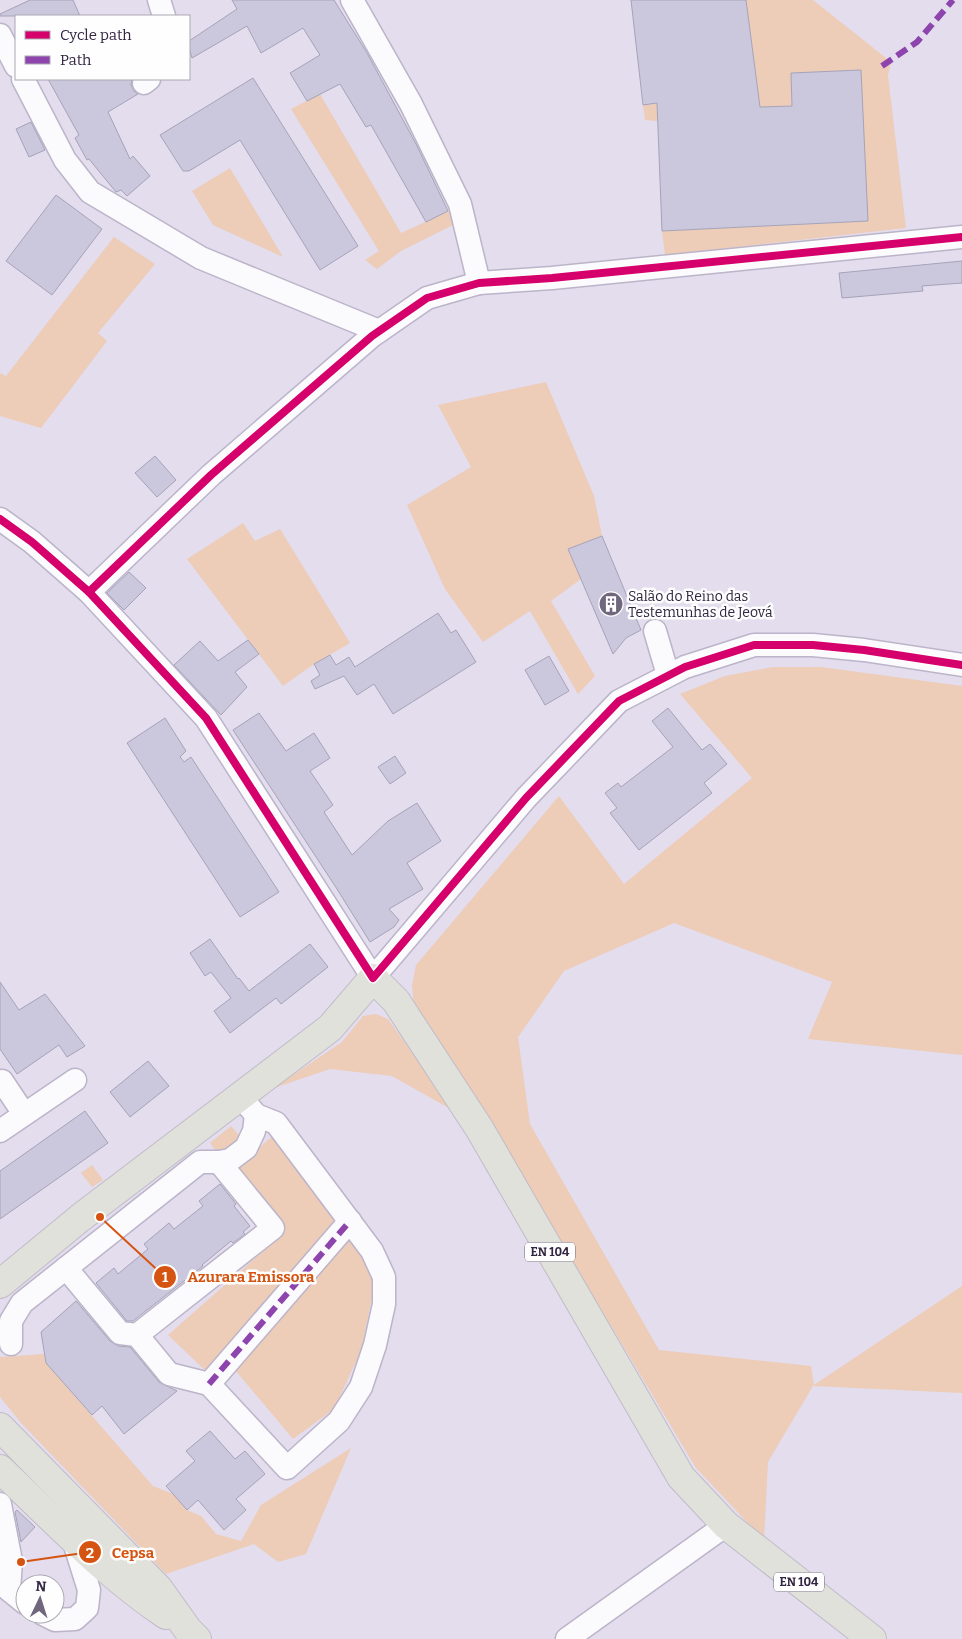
<svg xmlns="http://www.w3.org/2000/svg" width="962" height="1639" viewBox="0 0 962 1639" font-family="Bitter,serif">
	<rect width="100%" height="100%" fill="#e3ddee"/>
	<g fill="#edccb8">
		<path d="M 746,0 L 813,0 L 891,62 L 888,75 L 906,228 L 665,255 L 662,231 L 868,221 L 860,70 L 791,73 L 792,106 L 658,112 L 657,121 L 645,120 L 643,105 L 758,91 Z"/>
		<path d="M 320,94 L 401,233 L 451,210 L 455,224 L 401,251 L 377,269 L 365,260 L 379,251 L 291,109 Z"/>
		<path d="M 230,168 L 283,257 L 213,225 L 192,191 Z"/>
		<path d="M 114,237 L 155,264 L 98,333 L 107,341 L 41,428 L 0,416 L 0,373 L 6,376 Z"/>
		<path d="M 546,382 L 594,496 L 602,536 L 568,549 L 581,579 L 551,601 L 595,676 L 578,694 L 530,611 L 483,642 L 445,589 L 407,505 L 471,467 L 438,405 Z"/>
		<path d="M 243,523 L 255,541 L 280,529 L 350,643 L 314,664 L 283,686 L 187,559 Z"/>
		<path d="M 773,667 L 821,667 L 962,686 L 962,1055 L 808,1039 L 832,982 L 674,923 L 564,971 L 518,1037 L 530,1124 L 659,1350 L 811,1366 L 814,1385 L 962,1286 L 962,1393 L 813,1386 L 768,1462 L 764,1540 L 696,1468 L 488,1120 L 430,1028 L 414,1006 L 412,986 L 416,965 L 559,796 L 624,884 L 752,778 L 680,694 L 725,676 Z"/>
		<path d="M 376,1014 L 388,1019 L 454,1111 L 392,1076 L 330,1069 L 274,1088 L 342,1042 L 363,1016 Z"/>
		<path d="M 231,1126 L 239,1135 L 237,1145 L 228,1152 L 216,1151 L 210,1143 Z"/>
		<path d="M 275,1134 L 338,1224 L 208,1373 L 168,1335 L 285,1232 L 235,1169 Z"/>
		<path d="M 92,1165 L 103,1180 L 92,1187 L 81,1173 Z"/>
		<path d="M 346,1236 L 371,1267 L 373,1292 L 361,1351 L 334,1409 L 293,1439 L 235,1370 Z"/>
		<path d="M 44,1354 L 46,1363 L 153,1486 L 173,1494 L 187,1510 L 201,1516 L 216,1534 L 241,1541 L 261,1505 L 351,1448 L 306,1554 L 278,1562 L 254,1544 L 166,1574 L 22,1424 L 0,1397 L 0,1357 Z"/>
	</g>
	<g fill="#cbc8dd" stroke="#a6a3b8">
		<path d="M 30,0 L 73,0 L 80,16 L 0,16 L 0,14 Z"/>
		<path d="M 232,0 L 334,0 L 367,53 L 416,144 L 448,211 L 426,222 L 371,125 L 366,127 L 340,84 L 307,101 L 290,73 L 320,55 L 303,28 L 261,53 L 247,26 L 192,58 L 189,47 L 189,41 L 237,9 Z"/>
		<path d="M 631,0 L 746,0 L 760,107 L 792,106 L 791,73 L 861,70 L 868,221 L 662,231 L 657,103 L 643,105 Z"/>
		<path d="M 253,78 L 358,246 L 320,270 L 240,140 L 189,171 L 183,171 L 160,135 Z"/>
		<path d="M 48,79 L 132,79 L 131,85 L 134,91 L 138,94 L 108,112 L 130,159 L 133,156 L 150,176 L 127,196 L 121,190 L 116,192 L 89,159 L 87,160 L 75,138 L 79,135 Z"/>
		<path d="M 31,122 L 45,150 L 29,157 L 16,129 Z"/>
		<path d="M 56,195 L 102,229 L 52,295 L 6,261 Z"/>
		<path d="M 962,261 L 962,283 L 922,286 L 923,291 L 842,298 L 839,273 Z"/>
		<path d="M 155,456 L 176,480 L 157,497 L 135,473 Z"/>
		<path d="M 602,536 L 641,630 L 626,638 L 613,654 L 568,549 Z"/>
		<path d="M 129,572 L 146,588 L 124,610 L 107,593 Z"/>
		<path d="M 438,613 L 451,633 L 456,630 L 476,662 L 393,714 L 374,684 L 357,695 L 344,676 L 315,689 L 311,681 L 320,675 L 314,664 L 330,655 L 336,665 L 349,657 L 355,667 Z"/>
		<path d="M 248,640 L 259,654 L 235,672 L 247,687 L 221,715 L 174,665 L 200,641 L 218,661 Z"/>
		<path d="M 549,656 L 569,691 L 545,705 L 525,670 Z"/>
		<path d="M 668,708 L 702,750 L 710,744 L 727,764 L 704,783 L 712,793 L 639,850 L 610,813 L 617,808 L 605,793 L 618,783 L 621,787 L 673,747 L 652,721 Z"/>
		<path d="M 259,713 L 286,751 L 314,733 L 330,758 L 310,771 L 333,805 L 324,812 L 352,855 L 388,821 L 417,803 L 441,841 L 407,863 L 423,889 L 389,909 L 399,920 L 394,927 L 370,942 L 337,889 L 233,730 Z"/>
		<path d="M 165,718 L 186,751 L 180,757 L 184,762 L 191,757 L 279,892 L 240,917 L 127,743 Z"/>
		<path d="M 395,756 L 406,773 L 390,784 L 378,767 Z"/>
		<path d="M 210,939 L 238,979 L 239,978 L 249,991 L 310,944 L 328,967 L 281,1004 L 276,998 L 230,1033 L 214,1011 L 231,998 L 211,972 L 205,976 L 190,953 Z"/>
		<path d="M 0,982 L 19,1010 L 45,994 L 85,1046 L 67,1057 L 59,1045 L 17,1074 L 0,1049 Z"/>
		<path d="M 148,1061 L 169,1086 L 130,1117 L 110,1092 Z"/>
		<path d="M 85,1111 L 108,1143 L 0,1219 L 0,1171 Z"/>
		<path d="M 220,1184 L 236,1204 L 234,1206 L 250,1226 L 243,1232 L 245,1234 L 233,1243 L 231,1241 L 202,1265 L 203,1266 L 133,1321 L 127,1321 L 96,1283 L 114,1268 L 118,1274 L 148,1249 L 144,1244 L 169,1223 L 174,1229 L 203,1206 L 199,1201 Z"/>
		<path d="M 76,1301 L 110,1341 L 118,1346 L 130,1347 L 159,1382 L 177,1391 L 124,1434 L 102,1406 L 92,1415 L 46,1363 L 41,1332 Z"/>
		<path d="M 210,1431 L 235,1459 L 245,1451 L 265,1474 L 236,1499 L 246,1510 L 224,1530 L 198,1500 L 187,1510 L 166,1486 L 195,1461 L 186,1451 Z"/>
		<path d="M 17,1510 L 35,1527 L 21,1542 L 15,1512 Z"/>
	</g>
	<g fill="none" stroke-linecap="round" stroke-linejoin="round">
		<defs>
			<g id="minor">
				<path d="M 159,0 L 164,16"/>
				<path d="M 352,0 L 411,104 L 460,204 L 479,283"/>
				<path d="M 0,35 L 16,66"/>
				<path d="M 23,79 L 65,160 L 90,192 L 201,258 L 379,331"/>
				<path d="M 144,83 L 149,79"/>
				<path d="M 0,519 L 32,542 L 89,592 L 206,718 L 373,978 L 526,798 L 619,701 L 685,667 L 754,645 L 813,645 L 864,650 L 962,665"/>
				<path d="M 89,592 L 211,475 L 372,336 L 427,298 L 479,283 L 552,278 L 962,237"/>
				<path d="M 655,631 L 668,675"/>
				<path d="M 2,1081 L 24,1114"/>
				<path d="M 0,1131 L 75,1080"/>
				<path d="M 66,1268 L 120,1333 L 137,1335 L 169,1374 L 209,1384 L 287,1468 L 339,1421 L 361,1387 L 375,1345 L 384,1304 L 384,1277 L 372,1251 L 276,1123 L 256,1115 L 240,1096"/>
				<path d="M 137,1335 L 273,1228 L 219,1162"/>
				<path d="M 11,1344 L 11,1321 L 22,1303 L 200,1162 L 219,1162 L 230,1160 L 246,1148 L 254,1131 L 256,1115"/>
				<path d="M 209,1384 L 350,1221"/>
				<path d="M 0,1504 L 11,1561 L 9,1590 L 25,1603"/>
				<path d="M 43,1614 L 55,1620 L 75,1619 L 87,1608 L 89,1590 L 73,1539"/>
				<path d="M 567,1639 L 726,1525"/>
			</g>
			<g id="major">
				<path d="M 0,1284 L 80,1218 L 330,1028 L 373,978 L 396,1001 L 479,1128 L 681,1477 L 726,1525 L 872,1639"/>
				<path d="M 0,1427 L 158,1588 L 188,1630 L 197,1639"/>
				<path d="M 0,1469 C 53,1519 105,1574 166,1615"/>
			</g>
		</defs>
		<use href="#minor" stroke="#bcb4c9" stroke-width="25"/>
		<use href="#major" stroke="#c0bbc8" stroke-width="30"/>
		<use href="#minor" stroke="#fbfafc" stroke-width="22"/>
		<use href="#major" stroke="#e0e1db" stroke-width="28"/>
		<g stroke="#8e44ad" stroke-width="6" stroke-dasharray="12 6" stroke-linecap="butt">
			<path d="M 882,66 L 917,42 L 953,0"/>
			<path d="M 209,1384 L 350,1221"/>
		</g>
		<defs>
			<g id="cycleway">
				<path d="M 0,519 L 32,542 L 89,592 L 206,718 L 373,978 L 526,798 L 619,701 L 685,667 L 754,645 L 813,645 L 864,650 L 962,665"/>
				<path d="M 89,592 L 211,475 L 372,336 L 427,298 L 479,283 L 552,278 L 962,237"/>
			</g>
		</defs>
		<use href="#cycleway" stroke="#fefefe" stroke-width="11"/>
		<use href="#cycleway" stroke="#d6006c" stroke-width="8"/>
	</g>
	<defs>
		<symbol id="building-disc" viewBox="-11 -11 22 22"><circle r="9.5" fill="#70667e" stroke="#fefefe"/><path d="M-4-6H4V6H1V3H-1V6H-4ZM-2.5-4.3h1.7v1.8h-1.7ZM.8-4.3h1.7v1.8H.8ZM-2.5-1h1.7V.8h-1.7ZM.8-1h1.7V.8H.8Z" fill="#fff"/></symbol>
	</defs>
	<g fill-rule="evenodd">
		<use href="#building-disc" x="597" y="590" width="28" height="28"/>
	</g>
	<g text-anchor="middle" stroke-width="5" stroke-linejoin="round" paint-order="stroke">
		<g fill="#fefefe" stroke="#6f677a" stroke-width="1">
			<rect x="525" y="1242.5" width="50" height="19" rx="4"/>
			<rect x="774" y="1572.5" width="50" height="19" rx="4"/>
		</g>
		<g font-size="12" font-weight="bold" fill="#322642">
			<text x="550" y="1256">EN 104</text>
			<text x="799" y="1586">EN 104</text>
		</g>
		<g font-size="14" fill="#322642" stroke="#fefefe" text-anchor="start">
			<text x="628" y="601">Salão do Reino das<tspan x="628" dy="16">Testemunhas de Jeová</tspan></text>
		</g>
	</g>
	<path fill="none" stroke="#d65411" stroke-width="2" d="M100 1217L165 1277M21 1562L90 1552"/>
	<g fill="#d65411" stroke="#fefefe" stroke-width="2">
		<circle cx="100" cy="1217" r="5"/>
		<circle cx="21" cy="1562" r="5"/>
		<circle cx="165" cy="1277" r="12"/>
		<circle cx="90" cy="1552" r="12"/>
	</g>
	<g font-size="15" text-anchor="middle" font-weight="bold" fill="#fff">
		<text x="165" y="1282">1</text>
		<text x="90" y="1558">2</text>
	</g>
	<g font-size="15" text-anchor="middle" font-weight="bold" fill="#d65411" stroke="#fefefe" stroke-width="5" stroke-linejoin="round" paint-order="stroke">
		<text x="251" y="1282">Azurara Emissora</text>
		<text x="133" y="1558">Cepsa</text>
	</g>
	<rect x="15" y="15" width="175" height="65" fill="#fefefe" stroke="#aca8b3"/>
	<rect x="25" y="31" width="25" height="8" fill="#d6006c" stroke="#aca8b3"/>
	<text x="60" y="40" font-size="15" fill="#322642">Cycle path</text>
	<rect x="25" y="56" width="25" height="8" fill="#8e44ad" stroke="#aca8b3"/>
	<text x="60" y="65" font-size="15" fill="#322642">Path</text>
	<g transform="translate(40 1599) rotate(4)"><circle r="24" fill="#fefefe" stroke="#aca8b3"/>
	<path d="M0-4L9 19L0 12L-9 19Z" fill="#70667e"/>
	<text y="-8" font-size="14" font-weight="bold" text-anchor="middle" fill="#322642">N</text>
	</g>
</svg>
